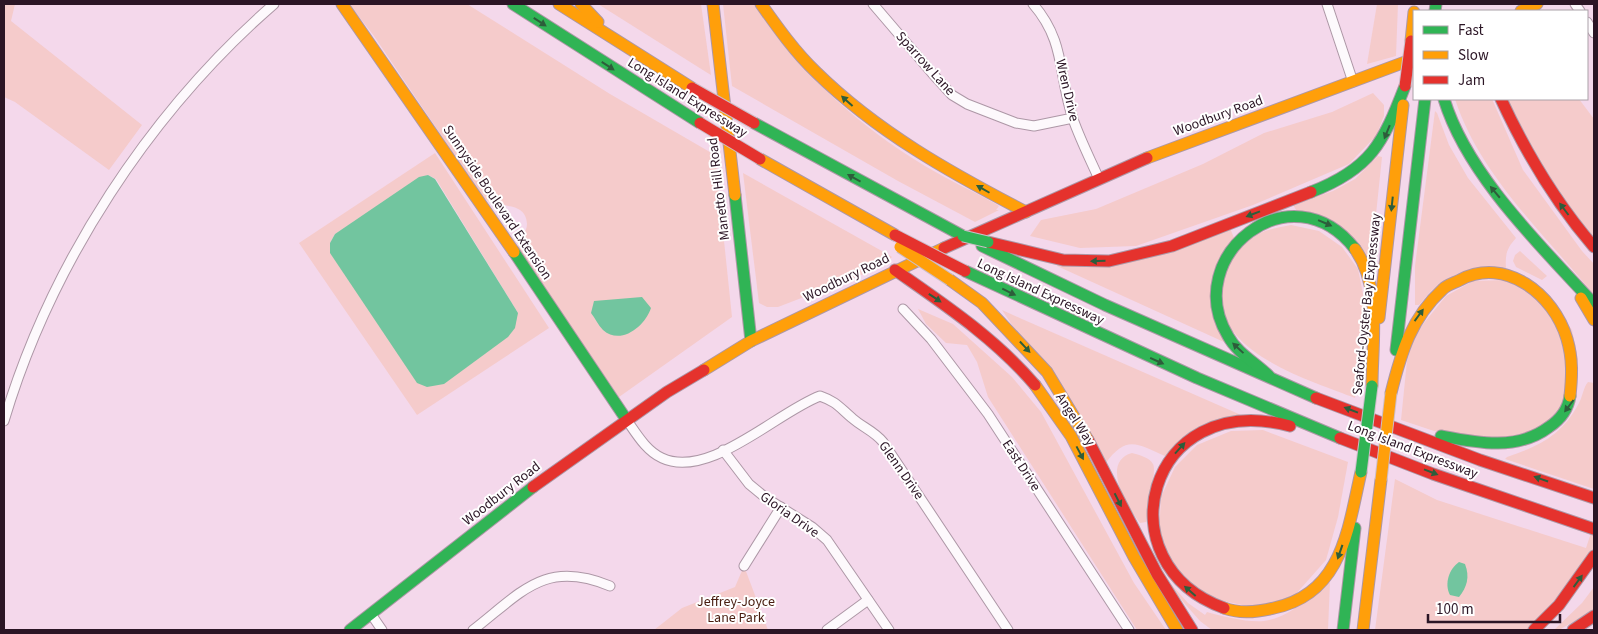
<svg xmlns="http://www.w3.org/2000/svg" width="1598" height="634" viewBox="0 0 1598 634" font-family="'Source Sans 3',sans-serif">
	<rect width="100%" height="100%" fill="#f4d8eb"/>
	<g fill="#f5cbcb" fill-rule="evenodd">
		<path d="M 4,4 L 15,4 L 11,21 L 142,125 L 109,170 L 15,102 L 4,97 Z"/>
		<path d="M 349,4 L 467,4 L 610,94 L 715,155 L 732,317 L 619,397 L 518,249 C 517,238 527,234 527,224 C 526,199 495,210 483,197 L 374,36 Z"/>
		<path d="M 598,4 L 701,4 L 711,75 L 706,72 Z"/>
		<path d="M 723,4 L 754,4 C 801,73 854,123 925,166 C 948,180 973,191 996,204 L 999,206 L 996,210 L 999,210 L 975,222 L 898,181 L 732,86 Z"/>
		<path d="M 1377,4 L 1398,4 L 1396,56 L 1367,64 Z"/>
		<path d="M 1373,93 L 1384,105 L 1384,116 L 1376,136 L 1349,164 L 1253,205 L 1136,246 L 1080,248 L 1030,236 L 1041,220 L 1096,209 L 1203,164 L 1264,133 L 1332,112 Z"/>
		<path d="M 1455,99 L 1492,99 L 1523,170 L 1582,251 L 1594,264 L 1594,295 C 1544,233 1480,176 1455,99 Z"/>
		<path d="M 1503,99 L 1579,99 L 1594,119 L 1594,244 L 1549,182 Z"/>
		<path d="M 1435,111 L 1437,113 L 1449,145 L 1468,178 L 1516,238 C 1507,248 1505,254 1506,268 L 1432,290 L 1419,305 L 1415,305 L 1415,266 Z"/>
		<path d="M 435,153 L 549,328 L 417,415 L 299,243 ZM 428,175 L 436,179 L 518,313 L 331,253 L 330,243 L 335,234 Z"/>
		<path d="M 1378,156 L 1382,157 L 1370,272 L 1355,242 L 1298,213 L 1293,205 L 1333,191 L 1355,179 Z"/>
		<path d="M 743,173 L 889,255 L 892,257 L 882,267 L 778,307 L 767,307 L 759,303 Z"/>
		<path d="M 1291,225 L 1319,231 L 1342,247 L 1358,269 L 1364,299 L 1355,398 C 1312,381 1222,355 1221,298 C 1221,290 1224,282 1225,275 C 1229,257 1248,238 1265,231 C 1273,228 1283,227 1291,225 Z"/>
		<path d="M 1230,228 L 1234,238 L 1220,257 L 1224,342 L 1057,266 L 1058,264 L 1097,267 Z"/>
		<path d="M 1520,251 L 1547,276 L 1542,280 L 1516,267 L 1513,261 L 1515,255 Z"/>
		<path d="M 1506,280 L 1557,308 L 1572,330 L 1578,359 L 1560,413 L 1542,428 L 1492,442 L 1434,431 L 1401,420 L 1407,361 L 1415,334 L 1446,296 L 1473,281 Z"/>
		<path d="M 918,309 L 953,324 L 1012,377 L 1041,412 L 1134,583 L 1166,630 L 1137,630 L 988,397 L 977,362 L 967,345 L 946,343 L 926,324 Z"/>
		<path d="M 1002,310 L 1022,319 L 1241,415 L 1165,456 C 1136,443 1126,435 1105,464 Z"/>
		<path d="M 1588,382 L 1594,383 L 1594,489 L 1505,459 L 1507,457 C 1540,446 1562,435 1579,403 C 1583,396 1583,388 1588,382 Z"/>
		<path d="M 1263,430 L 1348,462 L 1338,517 L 1326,560 L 1295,595 L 1257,608 L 1208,598 L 1172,566 L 1159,535 L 1161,497 L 1175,467 L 1197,445 L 1231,431 Z"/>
		<path d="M 1132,453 C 1139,455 1149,457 1153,464 C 1157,470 1147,511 1146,522 L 1140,523 C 1127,507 1100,462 1132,453 Z"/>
		<path d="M 1395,479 L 1437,500 L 1586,548 L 1594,524 L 1594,547 L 1583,569 L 1527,630 L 1375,630 Z"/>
		<path d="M 744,566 L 768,630 L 654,630 L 682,608 L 735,587 Z"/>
		<path d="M 1330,582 L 1328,630 L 1212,630 L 1200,621 L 1170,587 L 1171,584 L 1188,603 L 1205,615 L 1207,612 C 1221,616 1249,623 1264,621 C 1288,618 1312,596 1330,582 Z"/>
		<path d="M 1594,587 L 1594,610 L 1559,630 L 1554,630 L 1582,603 Z"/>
	</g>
	<g fill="#72c59f">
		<path d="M 428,175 L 435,179 L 518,313 L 515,328 L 508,337 L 444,384 L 427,387 L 417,383 L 330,253 L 330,243 L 335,234 L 419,177 Z"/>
		<path d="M 642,297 L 651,308 C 645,326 621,346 603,330 C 598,325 595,318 591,313 L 594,301 Z"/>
		<path d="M 1459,562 L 1465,564 C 1470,577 1467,587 1459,597 L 1450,595 C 1444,584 1449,569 1459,562 Z"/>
	</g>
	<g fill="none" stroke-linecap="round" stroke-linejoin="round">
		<defs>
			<g id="street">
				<path d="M 873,4 L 932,73 L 952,95 L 967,104 L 1016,123 L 1034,126 L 1073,118"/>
				<path d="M 1033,4 C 1066,42 1058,75 1073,119 C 1080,139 1090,159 1099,179"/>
				<path d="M 1327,4 L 1353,82"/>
				<path d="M 1575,4 L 1580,11"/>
				<path d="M 1587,22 L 1594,33"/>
				<path d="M 903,309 L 931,339 L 988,414 L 1129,630"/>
				<path d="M 626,419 C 636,433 646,451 662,458 C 709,480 777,412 820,396 C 837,402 839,407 852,418 C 862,427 874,431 883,442 L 1008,630"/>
				<path d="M 4,421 C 51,263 150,112 274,4"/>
				<path d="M 723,450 L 749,484 L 766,498 L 812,527 L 827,540 L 889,630"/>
				<path d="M 744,566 L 781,507"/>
				<path d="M 371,614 L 382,630"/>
				<path d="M 473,630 C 522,592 545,559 610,586"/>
				<path d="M 827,630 L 868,600"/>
			</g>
			<g id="fast">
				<path d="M 513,4 L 700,123"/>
				<path d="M 1435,11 L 1436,4"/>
				<path d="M 1444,99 C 1467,175 1541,246 1594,304"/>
				<path d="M 754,123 L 963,236"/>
				<path d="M 1311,192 C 1371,169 1383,143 1405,86"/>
				<path d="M 735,195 L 751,341"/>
				<path d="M 982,246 L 1105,305 L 1316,398"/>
				<path d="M 514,252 L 626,419"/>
				<path d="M 965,271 L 1197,378 L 1340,438"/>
				<path d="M 1396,350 L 1425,99"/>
				<path d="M 1269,376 C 1256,363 1237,353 1228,336 C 1180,257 1291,167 1355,249"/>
				<path d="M 1441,436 C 1478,443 1517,451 1549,427 C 1561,419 1568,410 1570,396"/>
				<path d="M 350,630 L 533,487"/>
				<path d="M 1343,630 L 1355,528"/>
			</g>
			<g id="slow">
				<path d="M 342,4 L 514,252"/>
				<path d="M 559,4 L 692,88"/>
				<path d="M 581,4 L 598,22"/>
				<path d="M 713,4 L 735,195"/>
				<path d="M 761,4 C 778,28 795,52 816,72 C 877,132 951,173 1026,212"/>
				<path d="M 1521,11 L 1537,4"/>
				<path d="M 1411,41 L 1414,12"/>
				<path d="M 1147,158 L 1413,59"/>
				<path d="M 760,159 L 895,235"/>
				<path d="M 1355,249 C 1382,287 1372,342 1372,386"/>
				<path d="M 950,280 L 982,303 L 1047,372 L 1088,440"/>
				<path d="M 1581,298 L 1594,320"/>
				<path d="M 1379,318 L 1403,105"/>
				<path d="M 704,370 L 751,341 L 944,248"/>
				<path d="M 1035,385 L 1071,436 L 1134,557 L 1177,630"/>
				<path d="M 1391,393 C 1401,353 1411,318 1443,289 C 1447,285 1454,283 1460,280 C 1505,256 1554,294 1567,339 C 1573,359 1572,377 1570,396"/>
				<path d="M 1224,608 C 1240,614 1258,612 1274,608 C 1342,594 1348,529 1361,472"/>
				<path d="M 1363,630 L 1381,480"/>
			</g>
			<g id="jam">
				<path d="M 1501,99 C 1526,153 1555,202 1594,247"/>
				<path d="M 988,242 L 1063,260 L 1109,261 L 1172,246 L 1311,192"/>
				<path d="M 944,248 L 1147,158"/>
				<path d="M 895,270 C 945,305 995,338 1035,385"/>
				<path d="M 1316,398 L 1480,460 L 1594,498"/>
				<path d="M 1340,438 L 1433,474 L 1594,529"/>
				<path d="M 1088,440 L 1157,574 L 1192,630"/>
				<path d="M 533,487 L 667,392 L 704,370"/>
				<path d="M 1224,608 C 1102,564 1146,388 1290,426"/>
				<path d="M 1534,630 L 1559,605 L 1594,556"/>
				<path d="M 1573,630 L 1594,616"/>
			</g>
		</defs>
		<use href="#street" stroke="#ad97a6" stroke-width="11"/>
		<use href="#fast" stroke="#ad97a6" stroke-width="13"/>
		<use href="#slow" stroke="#ad97a6" stroke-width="13"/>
		<use href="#jam" stroke="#ad97a6" stroke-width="13"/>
		<use href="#street" stroke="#fdf9fc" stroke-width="9"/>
		<use href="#fast" stroke="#30b455" stroke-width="11"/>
		<use href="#slow" stroke="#ff9f0a" stroke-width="11"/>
		<use href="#jam" stroke="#e5322d" stroke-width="11"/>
		<defs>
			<g id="fast-bridge">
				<path d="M 963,236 L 988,242"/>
				<path d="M 1361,472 L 1372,386"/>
			</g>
			<g id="slow-bridge">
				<path d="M 900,247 L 950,280"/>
				<path d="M 1381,480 L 1391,393"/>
			</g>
			<g id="jam-bridge">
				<path d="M 1405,86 L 1411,41"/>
				<path d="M 692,88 L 754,123"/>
				<path d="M 700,123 L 760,159"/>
				<path d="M 895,235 L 965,271"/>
			</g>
		</defs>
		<use href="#fast-bridge" stroke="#ccbdc8" stroke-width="13" stroke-linecap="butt"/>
		<use href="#slow-bridge" stroke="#ccbdc8" stroke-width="13" stroke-linecap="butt"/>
		<use href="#jam-bridge" stroke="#ccbdc8" stroke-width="13" stroke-linecap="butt"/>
		<use href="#fast-bridge" stroke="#30b455" stroke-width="11"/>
		<use href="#slow-bridge" stroke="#ff9f0a" stroke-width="11"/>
		<use href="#jam-bridge" stroke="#e5322d" stroke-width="11"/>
	</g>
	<defs><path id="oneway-solid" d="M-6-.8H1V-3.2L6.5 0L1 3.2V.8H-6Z" transform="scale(1.25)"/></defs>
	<g fill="#2d5d3b">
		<use href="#oneway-solid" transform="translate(540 22) rotate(33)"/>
		<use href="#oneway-solid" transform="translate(608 66) rotate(33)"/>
		<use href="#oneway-solid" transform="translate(847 101) rotate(-138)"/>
		<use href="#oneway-solid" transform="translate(1387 132) rotate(112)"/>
		<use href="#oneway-solid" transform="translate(854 178) rotate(-151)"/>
		<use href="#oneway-solid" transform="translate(983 189) rotate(-150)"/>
		<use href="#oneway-solid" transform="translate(1495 192) rotate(-130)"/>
		<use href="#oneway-solid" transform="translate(1392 204) rotate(96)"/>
		<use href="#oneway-solid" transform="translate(1564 209) rotate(-127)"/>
		<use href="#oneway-solid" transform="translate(1253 214) rotate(159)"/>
		<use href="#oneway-solid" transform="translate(1325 223) rotate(23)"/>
		<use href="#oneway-solid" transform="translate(1098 261) rotate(179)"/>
		<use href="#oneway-solid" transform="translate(1009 292) rotate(26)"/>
		<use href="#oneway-solid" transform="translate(935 298) rotate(34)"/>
		<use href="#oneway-solid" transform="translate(1419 315) rotate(-54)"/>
		<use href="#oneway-solid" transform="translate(1025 347) rotate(47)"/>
		<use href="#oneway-solid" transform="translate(1238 348) rotate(-137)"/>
		<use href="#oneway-solid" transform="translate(1157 361) rotate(24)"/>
		<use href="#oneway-solid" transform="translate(1569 406) rotate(127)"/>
		<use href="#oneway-solid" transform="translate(1351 410) rotate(-159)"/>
		<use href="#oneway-solid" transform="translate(1180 448) rotate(-48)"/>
		<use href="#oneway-solid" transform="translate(1080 453) rotate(62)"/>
		<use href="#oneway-solid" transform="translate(1431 472) rotate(21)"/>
		<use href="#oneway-solid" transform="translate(1541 479) rotate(-161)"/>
		<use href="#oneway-solid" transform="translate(1118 500) rotate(63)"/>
		<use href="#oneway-solid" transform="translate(1340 552) rotate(109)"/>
		<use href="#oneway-solid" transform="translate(1578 581) rotate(-54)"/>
		<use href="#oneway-solid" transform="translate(1190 591) rotate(-139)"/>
	</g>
	<g text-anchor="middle" stroke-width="4" stroke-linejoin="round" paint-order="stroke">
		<g font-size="14" fill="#2b1525" stroke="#fff">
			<text transform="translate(926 63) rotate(48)" y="5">Sparrow Lane</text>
			<text transform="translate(1068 90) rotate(77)" y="5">Wren Drive</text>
			<text transform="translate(688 97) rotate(32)" y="5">Long Island Expressway</text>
			<text transform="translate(1218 115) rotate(-20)" y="5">Woodbury Road</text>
			<text transform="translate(718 189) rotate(-97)" y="5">Manetto Hill Road</text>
			<text transform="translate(498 202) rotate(56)" y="5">Sunnyside Boulevard Extension</text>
			<text transform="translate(846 277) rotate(-26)" y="5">Woodbury Road</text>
			<text transform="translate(1041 291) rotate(25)" y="5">Long Island Expressway</text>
			<text transform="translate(1366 304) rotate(-84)" y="5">Seaford-Oyster Bay Expressway</text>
			<text transform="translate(1076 419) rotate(57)" y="5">Angel Way</text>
			<text transform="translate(1413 449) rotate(21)" y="5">Long Island Expressway</text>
			<text transform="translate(1022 465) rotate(57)" y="5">East Drive</text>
			<text transform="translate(902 470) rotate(55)" y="5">Glenn Drive</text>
			<text transform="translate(501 493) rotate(-38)" y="5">Woodbury Road</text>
			<text transform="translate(790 514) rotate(35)" y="5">Gloria Drive</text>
		</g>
		<g font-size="14" fill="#471c0e" stroke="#fff">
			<text x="736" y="606">Jeffrey-Joyce<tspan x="736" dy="16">Lane Park</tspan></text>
		</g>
	</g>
	<rect width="1598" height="634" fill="none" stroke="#2b1525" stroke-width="10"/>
	<rect x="1413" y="10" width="175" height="90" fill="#ffffff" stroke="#aaa1a8"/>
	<rect x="1423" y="26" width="25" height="8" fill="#30b455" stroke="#aaa1a8"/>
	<text x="1458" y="35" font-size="15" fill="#2b1525">Fast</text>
	<rect x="1423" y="51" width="25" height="8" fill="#ff9f0a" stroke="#aaa1a8"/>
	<text x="1458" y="60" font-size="15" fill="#2b1525">Slow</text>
	<rect x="1423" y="76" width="25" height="8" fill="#e5322d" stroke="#aaa1a8"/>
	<text x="1458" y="85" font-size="15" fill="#2b1525">Jam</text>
	<path d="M1428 614v8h132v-8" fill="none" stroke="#2b1525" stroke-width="2.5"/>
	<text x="1436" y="614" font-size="15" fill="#2b1525" stroke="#ffffff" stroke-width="4" paint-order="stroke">100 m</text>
</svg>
